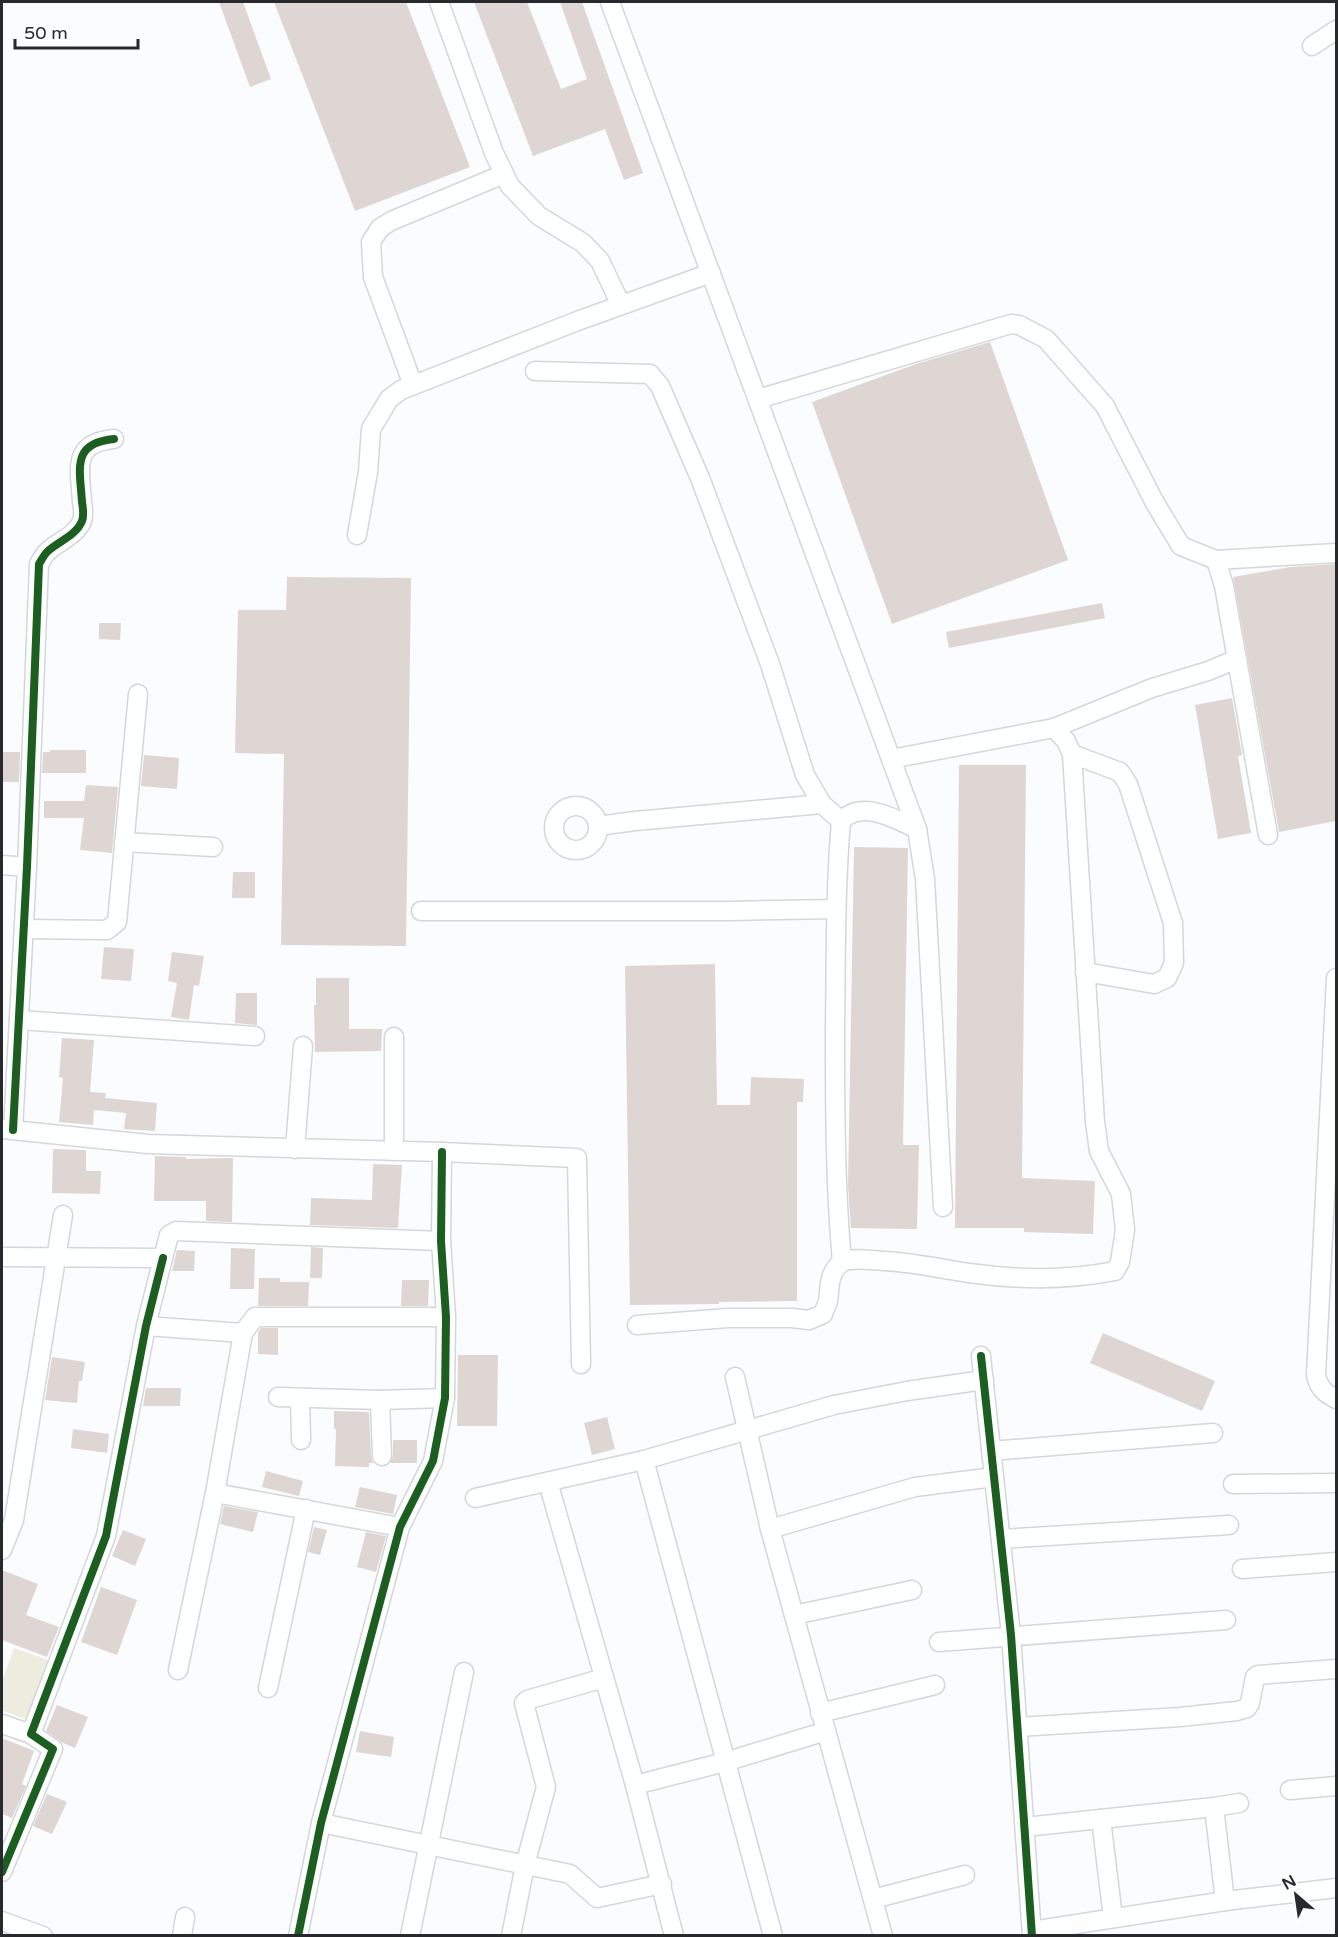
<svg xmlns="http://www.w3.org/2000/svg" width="1338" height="1937" viewBox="0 0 1338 1937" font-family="'Varela Round',sans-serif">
	<rect width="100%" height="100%" fill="#fafcfe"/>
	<path fill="#ecedde" d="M 14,1648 L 51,1661 L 29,1721 L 2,1710 L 2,1682 Z"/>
	<g fill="#ded6d2">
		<path d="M 219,2 L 243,2 L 271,79 L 250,87 Z"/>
		<path d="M 274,2 L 406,2 L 470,167 L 355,211 Z"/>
		<path d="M 474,2 L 527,2 L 561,89 L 587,79 L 560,2 L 582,2 L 643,173 L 624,180 L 605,129 L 533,156 Z"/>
		<path d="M 990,342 L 1068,560 L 892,624 L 812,402 L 916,364 Z"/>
		<path d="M 1336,564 L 1336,821 L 1279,832 L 1233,577 L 1291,567 Z"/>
		<path d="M 287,577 L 411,578 L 406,946 L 281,945 L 284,754 L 235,753 L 238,610 L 286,610 Z"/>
		<path d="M 1102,603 L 1105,618 L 949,648 L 946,632 Z"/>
		<path d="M 99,623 L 121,623 L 120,640 L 99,639 Z"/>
		<path d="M 1232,698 L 1242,755 L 1238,756 L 1251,833 L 1218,839 L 1195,705 Z"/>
		<path d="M 50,750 L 86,750 L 86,773 L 42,773 L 43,752 L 50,752 Z"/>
		<path d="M 2,752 L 20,752 L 19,782 L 2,782 Z"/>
		<path d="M 144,755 L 179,758 L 177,789 L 141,786 Z"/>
		<path d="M 959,765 L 1026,765 L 1022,1178 L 1095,1181 L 1093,1234 L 1024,1232 L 1024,1228 L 955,1228 Z"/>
		<path d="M 86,785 L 118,787 L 112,853 L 80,850 L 84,818 L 44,818 L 44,801 L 84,801 Z"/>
		<path d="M 854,847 L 908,848 L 903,1145 L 919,1145 L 917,1229 L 851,1228 L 848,1186 Z"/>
		<path d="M 233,872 L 255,872 L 255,898 L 232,898 Z"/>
		<path d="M 104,947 L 134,949 L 131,981 L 101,979 Z"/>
		<path d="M 172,952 L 204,956 L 199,986 L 194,985 L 189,1020 L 171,1017 L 177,983 L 168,981 Z"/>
		<path d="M 715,964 L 717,1105 L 750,1105 L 751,1077 L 804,1079 L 803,1102 L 797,1102 L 797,1301 L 719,1302 L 719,1304 L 630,1305 L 625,966 Z"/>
		<path d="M 316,978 L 349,978 L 349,1029 L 382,1029 L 381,1051 L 315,1052 L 314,1005 L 316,1005 Z"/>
		<path d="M 236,993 L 257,993 L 257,1025 L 235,1023 Z"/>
		<path d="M 62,1038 L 94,1040 L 90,1092 L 106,1093 L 105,1098 L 157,1103 L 155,1131 L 124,1129 L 126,1113 L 94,1110 L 93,1125 L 59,1122 L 63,1078 L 59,1077 Z"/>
		<path d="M 53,1149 L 86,1150 L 86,1171 L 101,1171 L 100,1194 L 52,1193 Z"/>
		<path d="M 155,1156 L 186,1157 L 186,1159 L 233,1158 L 232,1222 L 206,1221 L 206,1201 L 154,1201 Z"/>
		<path d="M 373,1164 L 402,1165 L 398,1228 L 310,1225 L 311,1198 L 372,1200 Z"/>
		<path d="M 311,1247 L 323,1248 L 322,1278 L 310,1278 Z"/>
		<path d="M 231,1248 L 255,1249 L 254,1289 L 230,1289 Z"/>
		<path d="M 177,1250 L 195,1251 L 194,1271 L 172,1271 Z"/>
		<path d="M 259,1278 L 280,1278 L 280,1282 L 309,1282 L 308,1306 L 258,1306 Z"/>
		<path d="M 402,1280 L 429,1280 L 428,1306 L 401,1306 Z"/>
		<path d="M 261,1328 L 278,1328 L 278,1355 L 258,1354 L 258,1332 Z"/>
		<path d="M 1103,1333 L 1215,1381 L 1202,1411 L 1090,1363 Z"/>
		<path d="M 458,1355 L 498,1355 L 497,1426 L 457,1426 Z"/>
		<path d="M 52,1357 L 85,1362 L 82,1381 L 79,1381 L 77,1403 L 45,1400 Z"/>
		<path d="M 146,1388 L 181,1388 L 180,1406 L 143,1406 Z"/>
		<path d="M 334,1411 L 369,1412 L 371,1456 L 373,1463 L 369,1463 L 369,1467 L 335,1466 L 336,1429 L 334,1429 Z"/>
		<path d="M 607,1417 L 615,1449 L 592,1455 L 584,1423 Z"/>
		<path d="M 73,1429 L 109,1434 L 107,1453 L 71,1448 Z"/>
		<path d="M 393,1440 L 417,1440 L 417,1463 L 390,1463 L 393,1456 Z"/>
		<path d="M 266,1471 L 303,1481 L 299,1496 L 262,1487 Z"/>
		<path d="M 360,1487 L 397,1495 L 393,1514 L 355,1507 Z"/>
		<path d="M 224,1506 L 258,1512 L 253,1532 L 220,1524 Z"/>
		<path d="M 314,1527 L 327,1530 L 320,1555 L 308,1552 Z"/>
		<path d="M 123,1530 L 146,1539 L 135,1566 L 112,1556 Z"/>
		<path d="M 366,1532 L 386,1536 L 376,1572 L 357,1567 Z"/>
		<path d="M 2,1570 L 38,1584 L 26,1615 L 59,1627 L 47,1657 L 2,1640 Z"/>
		<path d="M 101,1587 L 137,1600 L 117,1655 L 81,1642 Z"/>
		<path d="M 57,1705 L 88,1717 L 75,1748 L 63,1743 L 46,1731 Z"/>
		<path d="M 360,1731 L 394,1737 L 391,1757 L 356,1752 Z"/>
		<path d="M 2,1738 L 34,1751 L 22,1784 L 26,1786 L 12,1818 L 2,1814 Z"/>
		<path d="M 47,1794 L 67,1802 L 52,1834 L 33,1826 Z"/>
	</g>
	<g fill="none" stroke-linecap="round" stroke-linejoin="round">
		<defs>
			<g id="minor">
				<path d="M 439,2 L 494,153 L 510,186 L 539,216 L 583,243 L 600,261 L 621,305"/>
				<path d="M 610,2 L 917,829 L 925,879 L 943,1207"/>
				<path d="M 1312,46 L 1336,30"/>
				<path d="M 535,371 L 650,374 L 660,386 L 700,478 L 770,664 L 805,775 L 822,804 L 841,821"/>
				<path d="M 413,385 L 373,277 L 371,242 L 380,228 L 391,221 L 504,174"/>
				<path d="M 758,399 L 1011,324 L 1019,325 L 1046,339 L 1105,406 L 1155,503 L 1181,546 L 1216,560 L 1224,586 L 1268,835"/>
				<path d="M 357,535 L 368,472 L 371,429 L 389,399 L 401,390 L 580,320 L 711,273"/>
				<path d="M 1216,560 L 1336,553"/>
				<path d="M 1072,754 L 1120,772 L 1128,784 L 1173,923 L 1174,963 L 1167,978 L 1154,984 L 1085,972"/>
				<path d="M 891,759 L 1054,728 L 1152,688 L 1208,671 L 1237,659"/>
				<circle cx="576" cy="828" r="22"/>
				<path d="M 598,826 L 635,821 L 822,804"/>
				<path d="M 124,842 L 213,847"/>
				<path d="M 2,865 L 27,867"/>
				<path d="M 421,911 L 727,911 L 836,909"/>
				<path d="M 24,929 L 107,930 L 117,922 L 138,694"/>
				<path d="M 1336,978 L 1316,1375 C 1319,1389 1325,1393 1336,1399"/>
				<path d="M 19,1020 L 255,1036"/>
				<path d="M 394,1037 L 394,1151"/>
				<path d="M 2,1129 L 148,1144 L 442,1152 L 577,1158 L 581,1364"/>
				<path d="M 13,1130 L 27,867 L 39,564 C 41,561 44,555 47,552 C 57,542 76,536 82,521 C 84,516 83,508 82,502 C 80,469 71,443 114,439"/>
				<path d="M 295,1149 L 303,1046"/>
				<path d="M 2,1257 L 163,1258 L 169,1235 L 176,1231 L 441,1241"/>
				<path d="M 842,1262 C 835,1185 835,1107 835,1030 C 836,960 835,891 841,821 C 862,799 895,819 917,829"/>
				<path d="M 637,1325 L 728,1318 L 792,1318 L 809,1320 L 823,1314 C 824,1310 827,1305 828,1301 C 830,1288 828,1273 841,1263 C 851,1256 874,1261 886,1261 C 917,1263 947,1270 977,1274 C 1023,1280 1069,1280 1115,1271 L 1120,1262 L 1125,1230 L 1121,1194 L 1099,1151 L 1095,1122 L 1072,754 L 1066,741 L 1054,728"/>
				<path d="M 146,1326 L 243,1333"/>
				<path d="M 981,1356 L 1011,1635 L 1032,1936"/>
				<path d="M 735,1377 L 770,1529 L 883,1936"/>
				<path d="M 278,1397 L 380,1400 L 445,1398"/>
				<path d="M 300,1399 L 301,1440"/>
				<path d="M 380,1400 L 382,1456"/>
				<path d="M 991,1451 L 1213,1433"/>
				<path d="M 644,1460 L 773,1936"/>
				<path d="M 548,1482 L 635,1785 L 674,1936"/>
				<path d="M 1233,1484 L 1336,1483"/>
				<path d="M 215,1493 L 400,1527"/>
				<path d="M 475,1498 L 644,1460 L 834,1405 L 907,1391 L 984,1380"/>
				<path d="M 770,1529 L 915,1487 L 994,1477"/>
				<path d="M 1001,1539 L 1229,1525"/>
				<path d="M 2,1550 L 14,1520 L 63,1215"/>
				<path d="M 1242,1569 L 1336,1562"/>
				<path d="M 794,1615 L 912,1590"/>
				<path d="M 939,1642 L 1226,1620"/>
				<path d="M 178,1670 L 215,1493 L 243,1333 L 255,1317 L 446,1317"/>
				<path d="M 268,1688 L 306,1509"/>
				<path d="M 820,1713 L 935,1685"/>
				<path d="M 2,1724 L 31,1734"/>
				<path d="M 1018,1727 L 1180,1717 L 1237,1711 L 1247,1708 L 1250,1703 L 1255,1677 L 1258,1675 L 1336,1669"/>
				<path d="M 635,1785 L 725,1762 L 826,1731"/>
				<path d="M 1290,1790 L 1336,1786"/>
				<path d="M 1214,1807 L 1225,1901"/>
				<path d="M 1101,1819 L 1113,1918"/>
				<path d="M 321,1823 L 570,1874 L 597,1898 L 662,1884"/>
				<path d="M 1025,1827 L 1214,1807 L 1239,1803"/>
				<path d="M 2,1872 L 53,1749 L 31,1734 L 106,1536 L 146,1326 L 163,1258"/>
				<path d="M 873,1899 L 965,1875"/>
				<path d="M 2,1921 L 43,1936"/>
				<path d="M 1032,1931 L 1225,1901 L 1336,1888"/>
				<path d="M 182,1936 L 185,1917"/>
				<path d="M 298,1936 L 321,1823 L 400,1527 L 433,1461 L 445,1398 L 446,1317 L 441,1241 L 442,1152"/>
				<path d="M 410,1936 L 464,1672"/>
				<path d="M 511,1936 L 525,1865 L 546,1787 L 524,1703 L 527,1700 L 604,1678"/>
			</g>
		</defs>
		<use href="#minor" stroke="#d5d6d9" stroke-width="21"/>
		<use href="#minor" stroke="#feffff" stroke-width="18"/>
		<defs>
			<g id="cycleway">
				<path d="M 13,1130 L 27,867 L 39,564 C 41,561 44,555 47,552 C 57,542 76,536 82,521 C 84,516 83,508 82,502 C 80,469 71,443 114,439"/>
				<path d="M 981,1356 L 1011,1635 L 1032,1936"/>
				<path d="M 2,1872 L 53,1749 L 31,1734 L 106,1536 L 146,1326 L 163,1258"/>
				<path d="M 298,1936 L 321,1823 L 400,1527 L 433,1461 L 445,1398 L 446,1317 L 441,1241 L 442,1152"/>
			</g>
		</defs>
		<use href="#cycleway" stroke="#fff" stroke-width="11"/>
		<use href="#cycleway" stroke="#1b5e20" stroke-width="8"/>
	</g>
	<rect width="1338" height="1937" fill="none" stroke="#28292c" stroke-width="6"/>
	<g transform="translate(1296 1895) rotate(331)" stroke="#ffffff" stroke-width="4.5" paint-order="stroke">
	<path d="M0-4.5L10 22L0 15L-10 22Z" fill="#28292c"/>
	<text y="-9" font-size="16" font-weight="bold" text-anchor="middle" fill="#28292c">N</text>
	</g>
	<path d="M15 39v9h123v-9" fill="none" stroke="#28292c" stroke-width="3"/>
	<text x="24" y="39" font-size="18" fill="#28292c" stroke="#ffffff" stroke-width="4.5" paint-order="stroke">50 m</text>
</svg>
